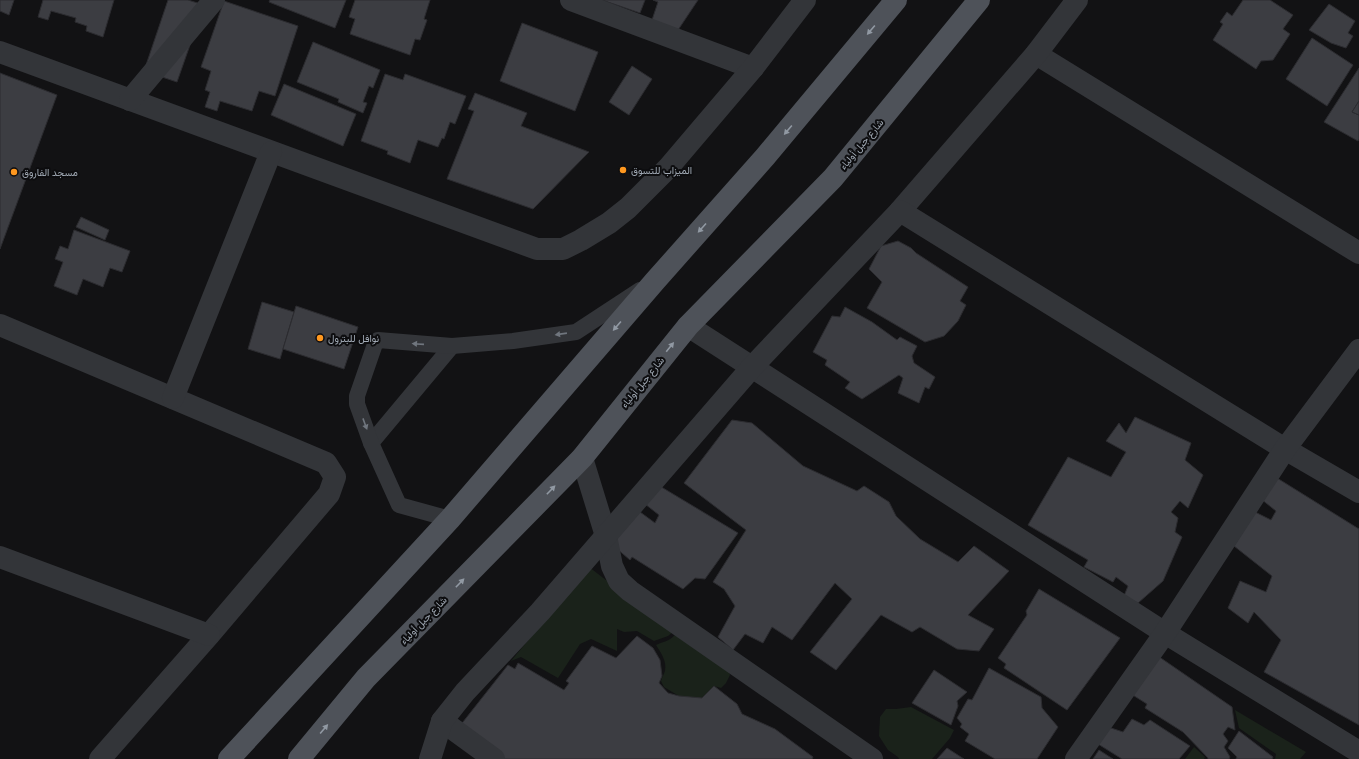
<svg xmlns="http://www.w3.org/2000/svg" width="1359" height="759" viewBox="0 0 1359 759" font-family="Lato,Vazirmatn,sans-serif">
	<rect width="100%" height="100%" fill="#121214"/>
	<g fill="#1a221a">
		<path d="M 589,567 L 615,587 L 676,629 L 668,636 L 654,641 L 637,631 L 624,632 L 617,629 L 617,651 L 591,639 L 580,644 L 558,678 L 521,657 L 511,661 Z"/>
		<path d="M 675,635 L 729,672 L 730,675 L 726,683 L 721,688 L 714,686 L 702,698 L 696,699 L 679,696 L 664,687 L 661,681 C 662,677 664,674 665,671 C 667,661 661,653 656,645 C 664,641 668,642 675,635 Z"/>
		<path d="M 911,707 L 954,730 L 950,738 L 932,759 L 899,759 L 898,757 L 888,750 L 879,736 L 880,717 L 886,709 L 896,709 Z"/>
		<path d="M 1235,710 L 1306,752 L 1300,759 L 1275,759 L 1276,754 L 1239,728 Z"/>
		<path d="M 1194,747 L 1205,757 L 1204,759 L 1185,759 Z"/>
	</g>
	<g fill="#3c3d42" stroke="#2c2c30">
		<path d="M 0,0 L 14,0 L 9,15 L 0,11 Z"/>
		<path d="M 43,0 L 114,0 L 103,37 L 86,31 L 87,26 L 75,22 L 76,18 L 51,11 L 48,20 L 38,17 Z"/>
		<path d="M 168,0 L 188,0 L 204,5 L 177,82 L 144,71 Z"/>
		<path d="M 270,0 L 346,0 L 335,28 L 269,2 Z"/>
		<path d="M 355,0 L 430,0 L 424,19 L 427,20 L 420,40 L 415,39 L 410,55 L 350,34 L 355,19 L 349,17 Z"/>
		<path d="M 602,0 L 645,0 L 640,13 Z"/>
		<path d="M 653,0 L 698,0 L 676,33 L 651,23 L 658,2 Z"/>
		<path d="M 1243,0 L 1270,0 L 1293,15 L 1283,29 L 1290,34 L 1273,60 L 1261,61 L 1256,69 L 1213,40 L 1223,24 L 1220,22 L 1227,12 L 1232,16 Z"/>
		<path d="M 224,1 L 298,26 L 275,96 L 259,91 L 252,111 L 220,101 L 217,111 L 205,107 L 210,92 L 205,90 L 211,71 L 201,67 Z"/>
		<path d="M 1329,4 L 1355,21 L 1348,33 L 1353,36 L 1346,48 L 1331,43 L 1309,30 Z"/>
		<path d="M 522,23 L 598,52 L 575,111 L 500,81 Z"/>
		<path d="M 1312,38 L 1353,65 L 1327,106 L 1286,79 Z"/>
		<path d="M 313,42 L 380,70 L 373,88 L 369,86 L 363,102 L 367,103 L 363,113 L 338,102 L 339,99 L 297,82 Z"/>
		<path d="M 632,66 L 652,79 L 629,115 L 609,102 Z"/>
		<path d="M 1359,68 L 1359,101 L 1352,112 L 1359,115 L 1359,139 L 1358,141 L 1324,122 Z"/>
		<path d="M 0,73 L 57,95 L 0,249 Z"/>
		<path d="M 385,74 L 403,80 L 405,74 L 466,96 L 455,124 L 450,122 L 444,139 L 442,138 L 438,147 L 418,140 L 410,163 L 387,154 L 388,151 L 361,141 Z"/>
		<path d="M 284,84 L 356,114 L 343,146 L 271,115 Z"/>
		<path d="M 475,93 L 527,113 L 521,126 L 589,152 L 533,209 L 447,179 L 474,111 L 468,109 Z"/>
		<path d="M 1359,101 L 1359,115 L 1352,112 Z"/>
		<path d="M 81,217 L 109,230 L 105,240 L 76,227 Z"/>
		<path d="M 74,230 L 130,251 L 122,272 L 110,268 L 103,287 L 83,279 L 77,295 L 54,286 L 63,262 L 55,259 L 60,246 L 68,249 Z"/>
		<path d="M 898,241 L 911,248 L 916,253 L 968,287 L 960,301 L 966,305 L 958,321 L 944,336 L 925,342 L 867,308 L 882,282 L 869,269 L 881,246 Z"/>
		<path d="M 262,302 L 294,312 L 280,359 L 248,349 Z"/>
		<path d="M 296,306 L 358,327 L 344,369 L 283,349 Z"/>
		<path d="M 845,307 L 872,322 L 897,340 L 900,337 L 917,346 L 912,356 L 914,363 L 935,377 L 929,389 L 925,387 L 919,403 L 898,393 L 903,378 L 899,375 L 862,399 L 845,388 L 850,382 L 825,365 L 827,360 L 813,352 L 832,316 L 840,317 Z"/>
		<path d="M 1135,417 L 1191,443 L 1185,460 L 1203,475 L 1188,508 L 1180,501 L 1171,512 L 1178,518 L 1175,532 L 1182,537 L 1163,581 L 1138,603 L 1124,596 L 1128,586 L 1116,577 L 1113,582 L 1084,567 L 1088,560 L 1028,525 L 1068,457 L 1111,477 L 1126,452 L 1106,441 L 1119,423 L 1126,433 Z"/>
		<path d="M 732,420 L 752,423 L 803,466 L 857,491 L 864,486 L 889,502 L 896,516 L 920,539 L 958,562 L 974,546 L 1009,571 L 968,615 L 994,629 L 979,651 L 957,649 L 920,627 L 912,632 L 881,615 L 836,670 L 810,652 L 852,599 L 835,583 L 792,640 L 772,627 L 763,643 L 745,634 L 733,650 L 718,637 L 735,606 L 724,589 L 713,582 L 746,530 L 684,483 Z"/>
		<path d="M 1277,478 L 1359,529 L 1359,725 L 1264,672 L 1281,640 L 1254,612 L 1248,623 L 1228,608 L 1240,581 L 1266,592 L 1272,576 L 1234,546 L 1255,512 L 1271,520 L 1276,511 L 1261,499 Z"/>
		<path d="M 658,485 L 738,533 L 705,579 L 695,578 L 683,589 L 632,557 L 630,560 L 615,547 L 614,537 L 636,509 L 655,523 L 659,515 L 645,504 Z"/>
		<path d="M 1039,589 L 1120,638 L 1067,710 L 1004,668 L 1006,664 L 998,658 L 1027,615 L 1026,611 Z"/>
		<path d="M 637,636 L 653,648 L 660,660 L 662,676 L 659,683 L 668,693 L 679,696 L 702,698 L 714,686 L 737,704 L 742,714 L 775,729 L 813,757 L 812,759 L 505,759 L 459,727 L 508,665 L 515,669 L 518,663 L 564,690 L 569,683 L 566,681 L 592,646 L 616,658 Z"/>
		<path d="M 1155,654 L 1232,707 L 1235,730 L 1228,727 L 1223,734 L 1228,741 L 1224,747 L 1230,757 L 1229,759 L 1208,759 L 1208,758 L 1183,732 L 1145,708 L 1147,704 L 1128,692 Z"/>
		<path d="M 989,668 L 1041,697 L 1042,708 L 1058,727 L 1037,759 L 995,759 L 965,741 L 969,734 L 960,727 L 962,724 L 957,718 L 968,699 L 972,700 Z"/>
		<path d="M 934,670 L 967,692 L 957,701 L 958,706 L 951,725 L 912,703 Z"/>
		<path d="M 1132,719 L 1144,725 L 1150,720 L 1190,746 L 1179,759 L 1122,759 L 1098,744 L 1108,727 L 1123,732 Z"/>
		<path d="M 1239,731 L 1273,757 L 1272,759 L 1236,759 L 1237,757 L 1228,748 Z"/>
		<path d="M 947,748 L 964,759 L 937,759 Z"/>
		<path d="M 1099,750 L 1113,759 L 1093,759 Z"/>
	</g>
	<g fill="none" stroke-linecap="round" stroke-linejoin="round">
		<g stroke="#333539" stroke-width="16">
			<path d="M 371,443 L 452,346"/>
			<path d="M 450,519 L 399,505 L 371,443 L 357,404 L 357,396 L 375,344 L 378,340 L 452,346 L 513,341 L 576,332 L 640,290"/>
		</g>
		<g stroke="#333539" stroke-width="22">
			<path d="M 571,0 L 753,68"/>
			<path d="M 0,52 L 537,249 L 563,249 L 581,240 L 609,223 L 628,208 L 668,168 L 753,68 L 805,0"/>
			<path d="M 1036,54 L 1359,253"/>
			<path d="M 130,100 L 214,0"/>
			<path d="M 900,211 L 1036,54 L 1077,0"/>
			<path d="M 0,325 L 326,463 L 335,477 L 329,494 L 209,635 L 100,759"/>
			<path d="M 688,326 L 1165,633 L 1359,752"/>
			<path d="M 173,398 L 271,152"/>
			<path d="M 582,458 L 606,536 L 612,566 L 619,581 L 630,591 L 872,759"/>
			<path d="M 0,557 L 209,635"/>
			<path d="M 442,721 L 494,759"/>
			<path d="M 430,759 L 442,721 L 465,692 L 540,612 L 753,366 L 900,211 L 1285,449 L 1359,492"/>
			<path d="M 1076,759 L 1165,633 L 1285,449 L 1359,350"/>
		</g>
		<g stroke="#4e5259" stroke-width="22">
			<path d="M 229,759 L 450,519 L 655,281 L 765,157 L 896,0"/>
			<path d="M 299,759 L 366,678 L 582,458 L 688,326 L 833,178 L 979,0"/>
		</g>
	</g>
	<defs><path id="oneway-solid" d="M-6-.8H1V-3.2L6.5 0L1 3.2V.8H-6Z"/></defs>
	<g fill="#9199a3">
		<use href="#oneway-solid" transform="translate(871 30) rotate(130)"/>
		<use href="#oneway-solid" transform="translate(788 130) rotate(130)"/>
		<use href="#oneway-solid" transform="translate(702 228) rotate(132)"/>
		<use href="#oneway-solid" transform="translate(617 326) rotate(131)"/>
		<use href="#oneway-solid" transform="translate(670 347) rotate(-51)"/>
		<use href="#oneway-solid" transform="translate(551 490) rotate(-46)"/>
		<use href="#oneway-solid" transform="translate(460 583) rotate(-46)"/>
		<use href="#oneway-solid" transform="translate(324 729) rotate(-50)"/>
	</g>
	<g fill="#70767e">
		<use href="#oneway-solid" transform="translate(561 334) rotate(172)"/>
		<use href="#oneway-solid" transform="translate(418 344) rotate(-176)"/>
		<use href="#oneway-solid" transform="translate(365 424) rotate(70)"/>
	</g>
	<g fill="#ff981f" stroke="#0d0d0f" stroke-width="1.5">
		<circle cx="623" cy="170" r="4"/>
		<circle cx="14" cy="172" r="4"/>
		<circle cx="320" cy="338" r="4"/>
	</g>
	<g text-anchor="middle" stroke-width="4" stroke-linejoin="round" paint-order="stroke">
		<g font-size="10" fill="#a2abb6" stroke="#0d0d0f">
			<text transform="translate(861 144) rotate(-50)" y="4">شارع جبل أولياء</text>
			<text transform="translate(642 382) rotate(-51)" y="4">شارع جبل أولياء</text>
			<text transform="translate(423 620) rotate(-46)" y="4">شارع جبل أولياء</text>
		</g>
		<g font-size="10" fill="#a2abb6" stroke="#0d0d0f" text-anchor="start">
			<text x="631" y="174">الميزاب للتسوق</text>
			<text x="22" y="176">مسجد الفاروق</text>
			<text x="328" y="342">نوافل للبترول</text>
		</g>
	</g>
</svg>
